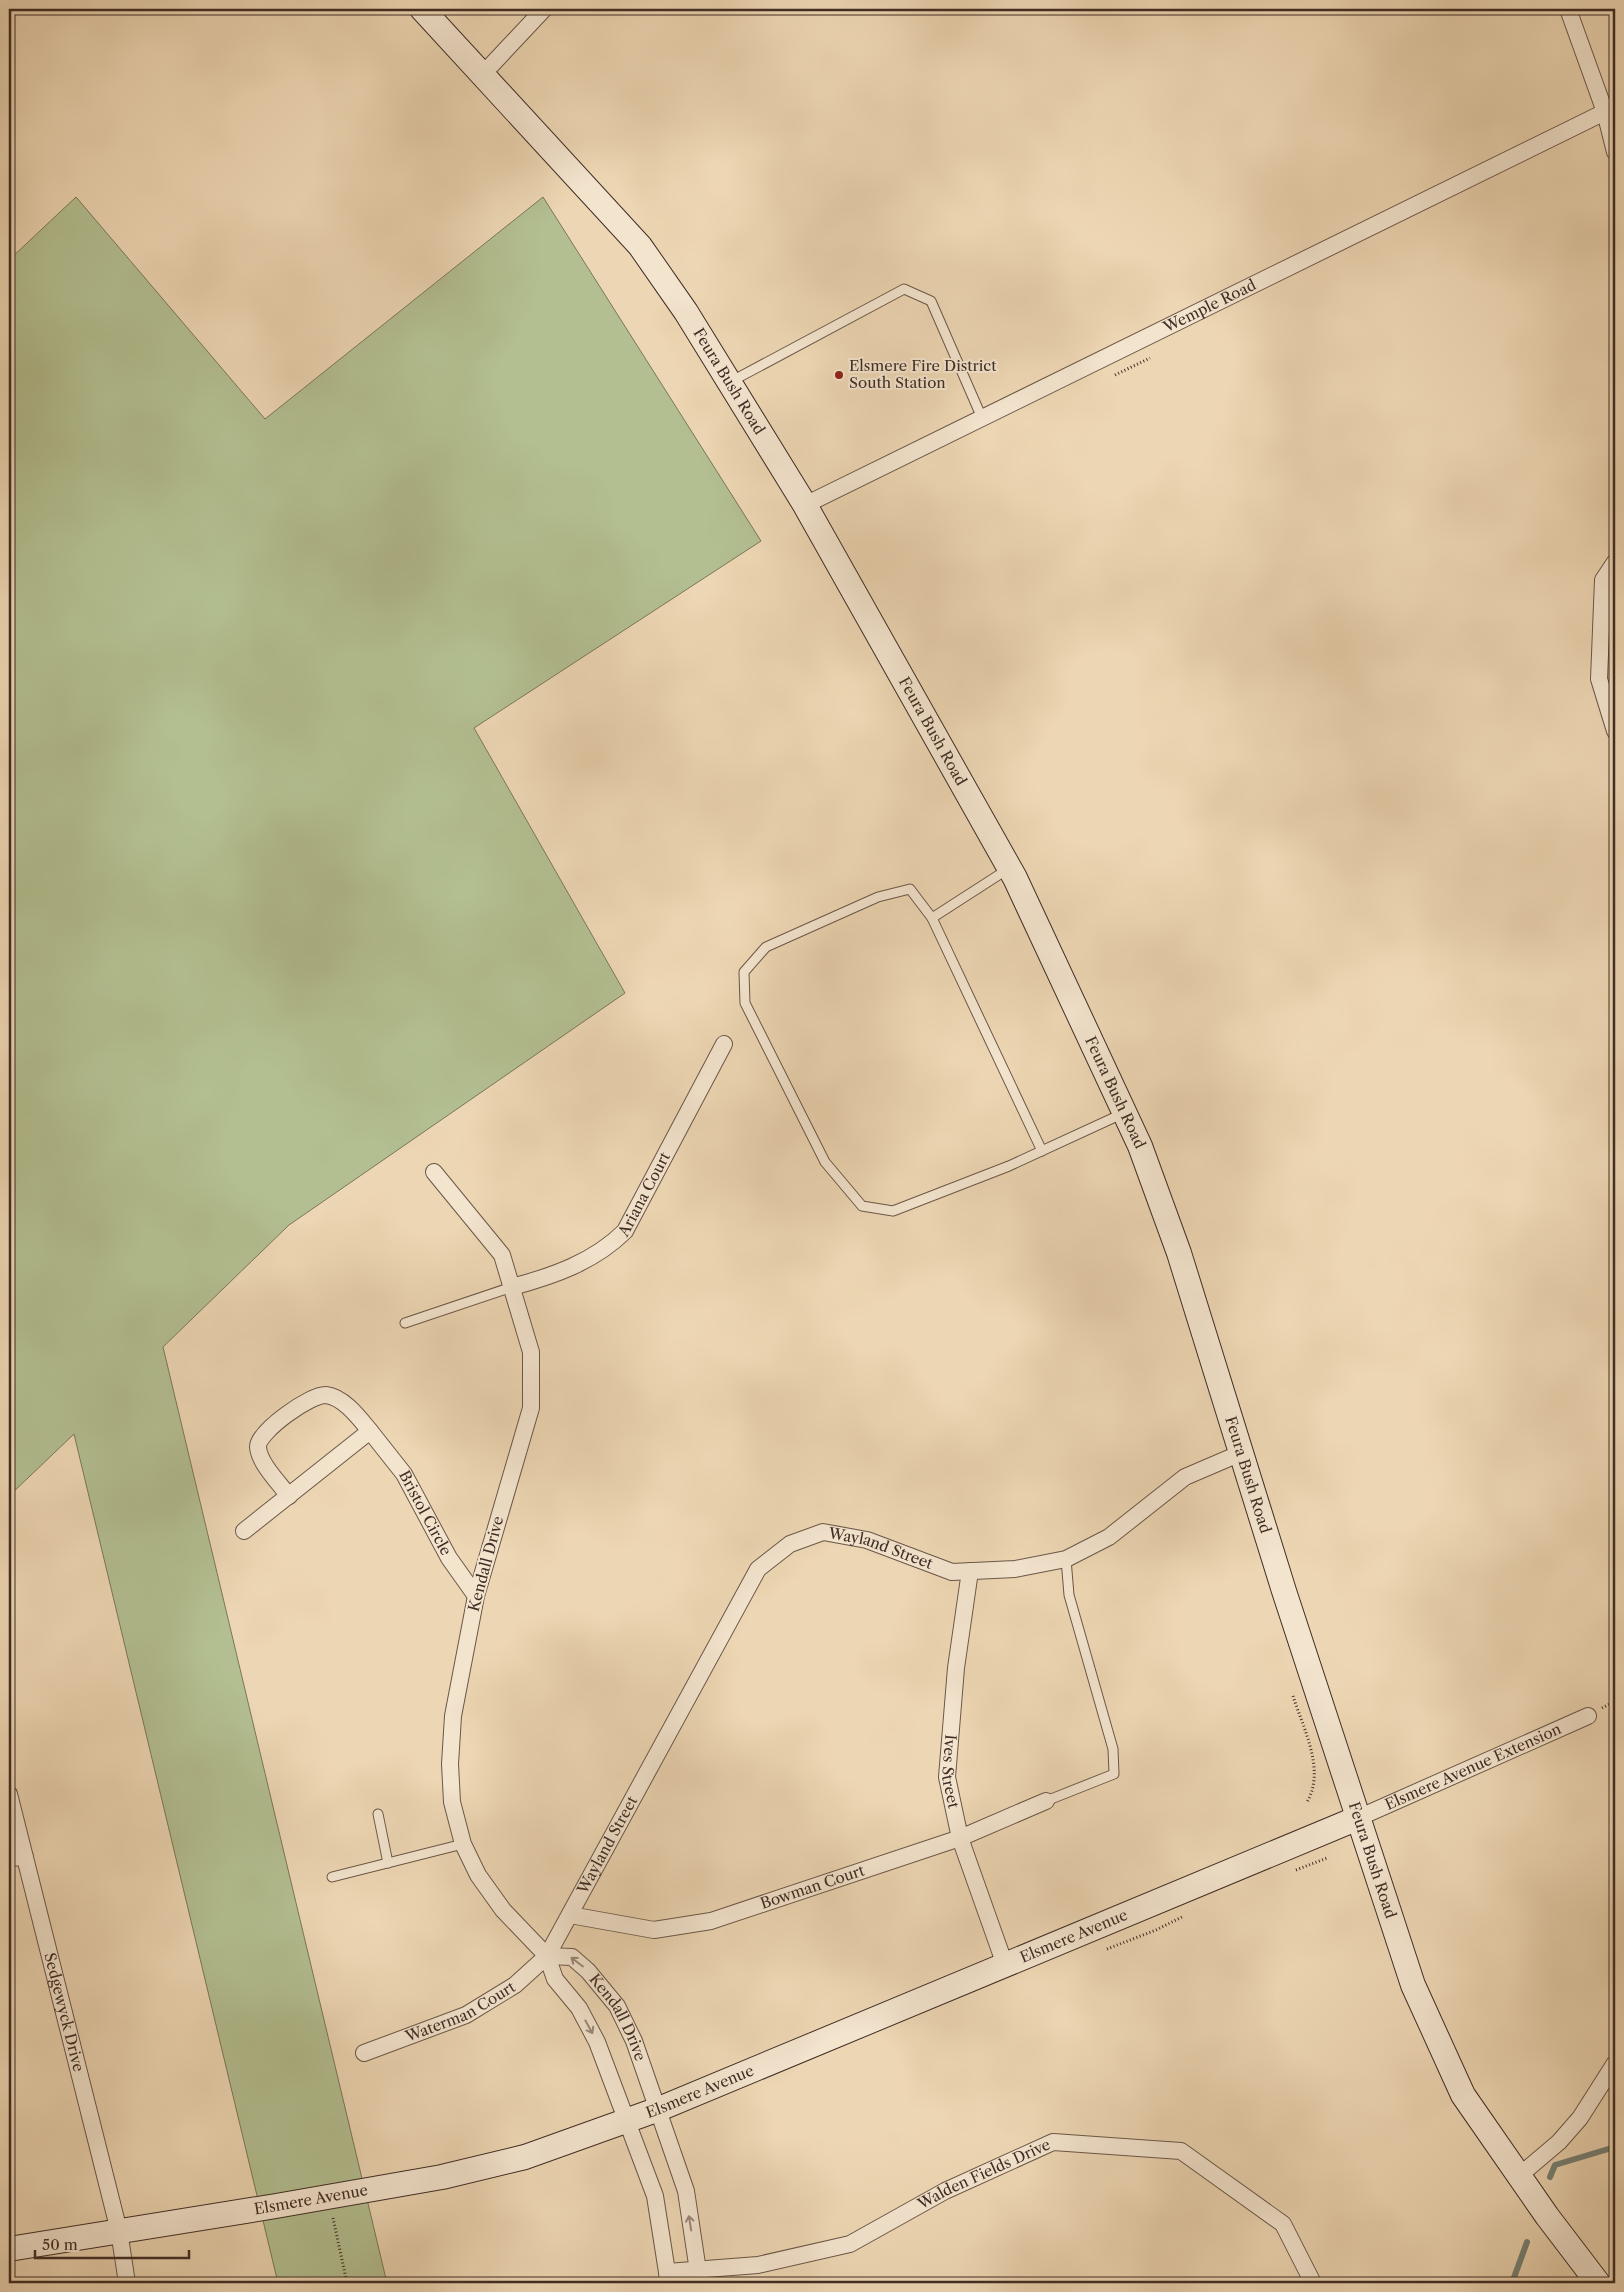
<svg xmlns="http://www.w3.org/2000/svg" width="1624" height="2292" viewBox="0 0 1624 2292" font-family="'Libre Caslon Text',serif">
	<rect width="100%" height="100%" fill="#edd6b3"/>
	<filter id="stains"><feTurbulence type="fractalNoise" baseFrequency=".004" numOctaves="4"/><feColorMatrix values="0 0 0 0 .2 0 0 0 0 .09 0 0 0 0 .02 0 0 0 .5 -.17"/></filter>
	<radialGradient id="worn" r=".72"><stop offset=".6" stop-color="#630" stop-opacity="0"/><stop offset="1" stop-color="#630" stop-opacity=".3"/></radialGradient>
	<path fill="#b3bf91" stroke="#7a765b" d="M 76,197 L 265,419 L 543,197 L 761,541 L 474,728 L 625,993 L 289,1225 L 163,1347 L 387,2283 L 278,2283 L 74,1434 L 9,1496 L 9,260 Z"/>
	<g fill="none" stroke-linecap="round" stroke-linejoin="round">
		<g stroke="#758177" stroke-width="6">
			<path d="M 1550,2177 L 1555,2165 L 1615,2147"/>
			<path d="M 1512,2283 L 1527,2242"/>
		</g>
		<defs>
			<g id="lane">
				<path d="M 730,382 L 904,289 L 931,301 L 982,418"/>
				<path d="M 1008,869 L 932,918 L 910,889 L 878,897 L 766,947 L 744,972 L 745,1003 L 825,1162 L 862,1206 L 893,1211 L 1009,1166 L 1124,1113"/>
				<path d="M 932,918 L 1042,1151"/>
				<path d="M 405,1323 L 512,1287"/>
				<path d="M 1046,1801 L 1114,1774 L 1113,1749 L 1069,1595 L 1066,1559"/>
				<path d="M 378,1814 L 388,1863"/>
				<path d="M 332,1877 L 463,1844"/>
			</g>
			<g id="street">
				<path d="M 1568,9 L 1605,112 L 1615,152"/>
				<path d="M 483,74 L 544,9"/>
				<path id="s1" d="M 805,505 L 1615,107"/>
				<path d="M 1615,562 L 1603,580 L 1599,679 L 1615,731"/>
				<path d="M 434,1172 L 502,1255 L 531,1352 L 531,1408 L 476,1596 L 453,1716 L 450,1764 L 452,1802 L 463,1844 L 478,1875 L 503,1910 L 547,1956 L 555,1979 L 579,2008 L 597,2042 L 655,2196 L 667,2272"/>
				<path id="s2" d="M 512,1287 C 553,1276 594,1262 625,1231 L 724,1044"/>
				<path d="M 289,1496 C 279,1483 259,1463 258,1447 C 258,1431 311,1394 326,1395 C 344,1397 360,1419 370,1431"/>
				<path id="s3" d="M 244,1531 L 370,1431 L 404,1474 L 449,1558 L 476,1596"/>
				<path id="s4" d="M 970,1571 L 956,1668 L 947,1777 L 960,1838 L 1005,1965"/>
				<path id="s5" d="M 9,1794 L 119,2231 L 127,2283"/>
				<path id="s6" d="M 1358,1818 L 1588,1716"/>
				<path d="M 9,1858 L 25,1857"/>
				<path id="s7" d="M 570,1915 L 654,1930 L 711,1921 L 960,1838 L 1046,1801"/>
				<path id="s8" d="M 547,1956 L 572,1957 L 588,1971 L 617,2006 L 634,2041 L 686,2191 L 698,2271"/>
				<path id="s9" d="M 364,2053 L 466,2015 L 515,1985 L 547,1956 L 758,1569 L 790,1544 L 823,1532 L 867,1540 L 952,1572 L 1015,1569 L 1066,1559 L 1109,1537 L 1185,1477 L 1241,1453"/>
				<path d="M 1519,2176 L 1559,2142 L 1580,2118 L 1615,2063"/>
				<path id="s10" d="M 668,2283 L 667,2272 L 758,2265 L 850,2244 L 945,2191 L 1053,2142 L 1181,2151 L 1283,2224 L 1313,2283"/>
			</g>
			<g id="secondary">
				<path id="s11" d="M 422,9 L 640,246 L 686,312 L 805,505 L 1015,878 L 1140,1146 L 1179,1253 L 1284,1591 L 1413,1985 L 1463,2095 L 1547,2216 L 1598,2283"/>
				<path id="s12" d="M 9,2249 L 276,2206 L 442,2177 L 525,2157 L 659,2109 L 1358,1818"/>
			</g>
		</defs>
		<use href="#lane" stroke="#6b5748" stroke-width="11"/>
		<use href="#street" stroke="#6b5748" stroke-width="18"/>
		<use href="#secondary" stroke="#402d25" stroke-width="26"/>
		<g stroke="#402d25" stroke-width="3" stroke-dasharray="1 2.5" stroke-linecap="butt">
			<path d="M 1115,375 L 1150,358"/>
			<path d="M 1293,1696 C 1303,1728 1326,1770 1307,1802"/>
			<path d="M 1602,1708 L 1615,1701"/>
			<path d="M 1296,1870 L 1327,1858"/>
			<path d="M 1107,1949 L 1156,1930 L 1184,1916"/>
			<path d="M 333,2218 L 347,2283"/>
		</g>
		<use href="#lane" stroke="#f3e4ce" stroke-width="9"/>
		<use href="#street" stroke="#f3e4ce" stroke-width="16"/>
		<use href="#secondary" stroke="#f3e4ce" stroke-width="24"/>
	</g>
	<defs><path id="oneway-shaft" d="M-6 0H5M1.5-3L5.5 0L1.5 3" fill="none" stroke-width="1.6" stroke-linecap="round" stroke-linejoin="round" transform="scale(1.25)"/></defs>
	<g stroke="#9a887a">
		<use href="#oneway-shaft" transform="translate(577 1962) rotate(-143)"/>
		<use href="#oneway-shaft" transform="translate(589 2027) rotate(61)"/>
		<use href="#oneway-shaft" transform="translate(690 2223) rotate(-99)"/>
	</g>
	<circle fill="#8f2418" stroke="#f3e4ce" stroke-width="2" cx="839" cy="375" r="5"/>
	<g text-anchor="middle" stroke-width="4" stroke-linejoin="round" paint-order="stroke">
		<g font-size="15" fill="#402d25" stroke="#f3e4ce">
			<text dy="5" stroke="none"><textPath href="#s1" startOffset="451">Wemple Road</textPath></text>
			<text dy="5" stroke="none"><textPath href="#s11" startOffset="484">Feura Bush Road</textPath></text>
			<text dy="5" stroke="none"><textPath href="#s11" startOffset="889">Feura Bush Road</textPath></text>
			<text dy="5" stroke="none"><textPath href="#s11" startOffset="1294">Feura Bush Road</textPath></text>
			<text dy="5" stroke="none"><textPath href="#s2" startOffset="169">Ariana Court</textPath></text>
			<text dy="5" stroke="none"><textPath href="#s11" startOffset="1699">Feura Bush Road</textPath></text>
			<text dy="5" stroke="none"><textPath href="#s3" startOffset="260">Bristol Circle</textPath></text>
			<text dy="5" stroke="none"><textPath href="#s9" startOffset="786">Wayland Street</textPath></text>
			<text transform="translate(486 1564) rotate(-75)" y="5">Kendall Drive</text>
			<text dy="5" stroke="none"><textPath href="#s6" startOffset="126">Elsmere Avenue Extension</textPath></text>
			<text dy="5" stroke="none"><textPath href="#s4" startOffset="202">Ives Street</textPath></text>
			<text dy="5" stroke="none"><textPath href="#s9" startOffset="336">Wayland Street</textPath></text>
			<text dy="5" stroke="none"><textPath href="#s11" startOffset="2104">Feura Bush Road</textPath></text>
			<text dy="5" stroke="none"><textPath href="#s7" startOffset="250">Bowman Court</textPath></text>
			<text dy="5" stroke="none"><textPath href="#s12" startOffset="1116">Elsmere Avenue</textPath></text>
			<text dy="5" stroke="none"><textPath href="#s9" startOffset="105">Waterman Court</textPath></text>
			<text dy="5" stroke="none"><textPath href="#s5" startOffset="225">Sedgewyck Drive</textPath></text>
			<text dy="5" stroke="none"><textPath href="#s8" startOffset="102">Kendall Drive</textPath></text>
			<text dy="5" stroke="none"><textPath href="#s12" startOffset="711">Elsmere Avenue</textPath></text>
			<text dy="5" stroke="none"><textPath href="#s10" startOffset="348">Walden Fields Drive</textPath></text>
			<text dy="5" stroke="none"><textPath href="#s12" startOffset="306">Elsmere Avenue</textPath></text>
		</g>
		<g font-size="15" fill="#402d25" stroke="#f3e4ce" text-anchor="start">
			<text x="849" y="371">Elsmere Fire District<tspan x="849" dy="17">South Station</tspan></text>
		</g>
	</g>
	<rect width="1624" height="2292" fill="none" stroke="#edd6b3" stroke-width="30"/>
	<rect x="10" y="10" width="1604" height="2272" fill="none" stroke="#402d25" stroke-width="2.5"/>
	<rect x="15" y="15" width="1594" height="2262" fill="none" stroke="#402d25"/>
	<path d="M35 2250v8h154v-8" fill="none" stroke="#402d25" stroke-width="2.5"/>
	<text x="42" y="2250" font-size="15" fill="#402d25" stroke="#f3e4ce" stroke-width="4" paint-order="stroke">50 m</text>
	<rect width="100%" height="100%" filter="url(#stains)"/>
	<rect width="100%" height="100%" fill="url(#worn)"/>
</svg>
